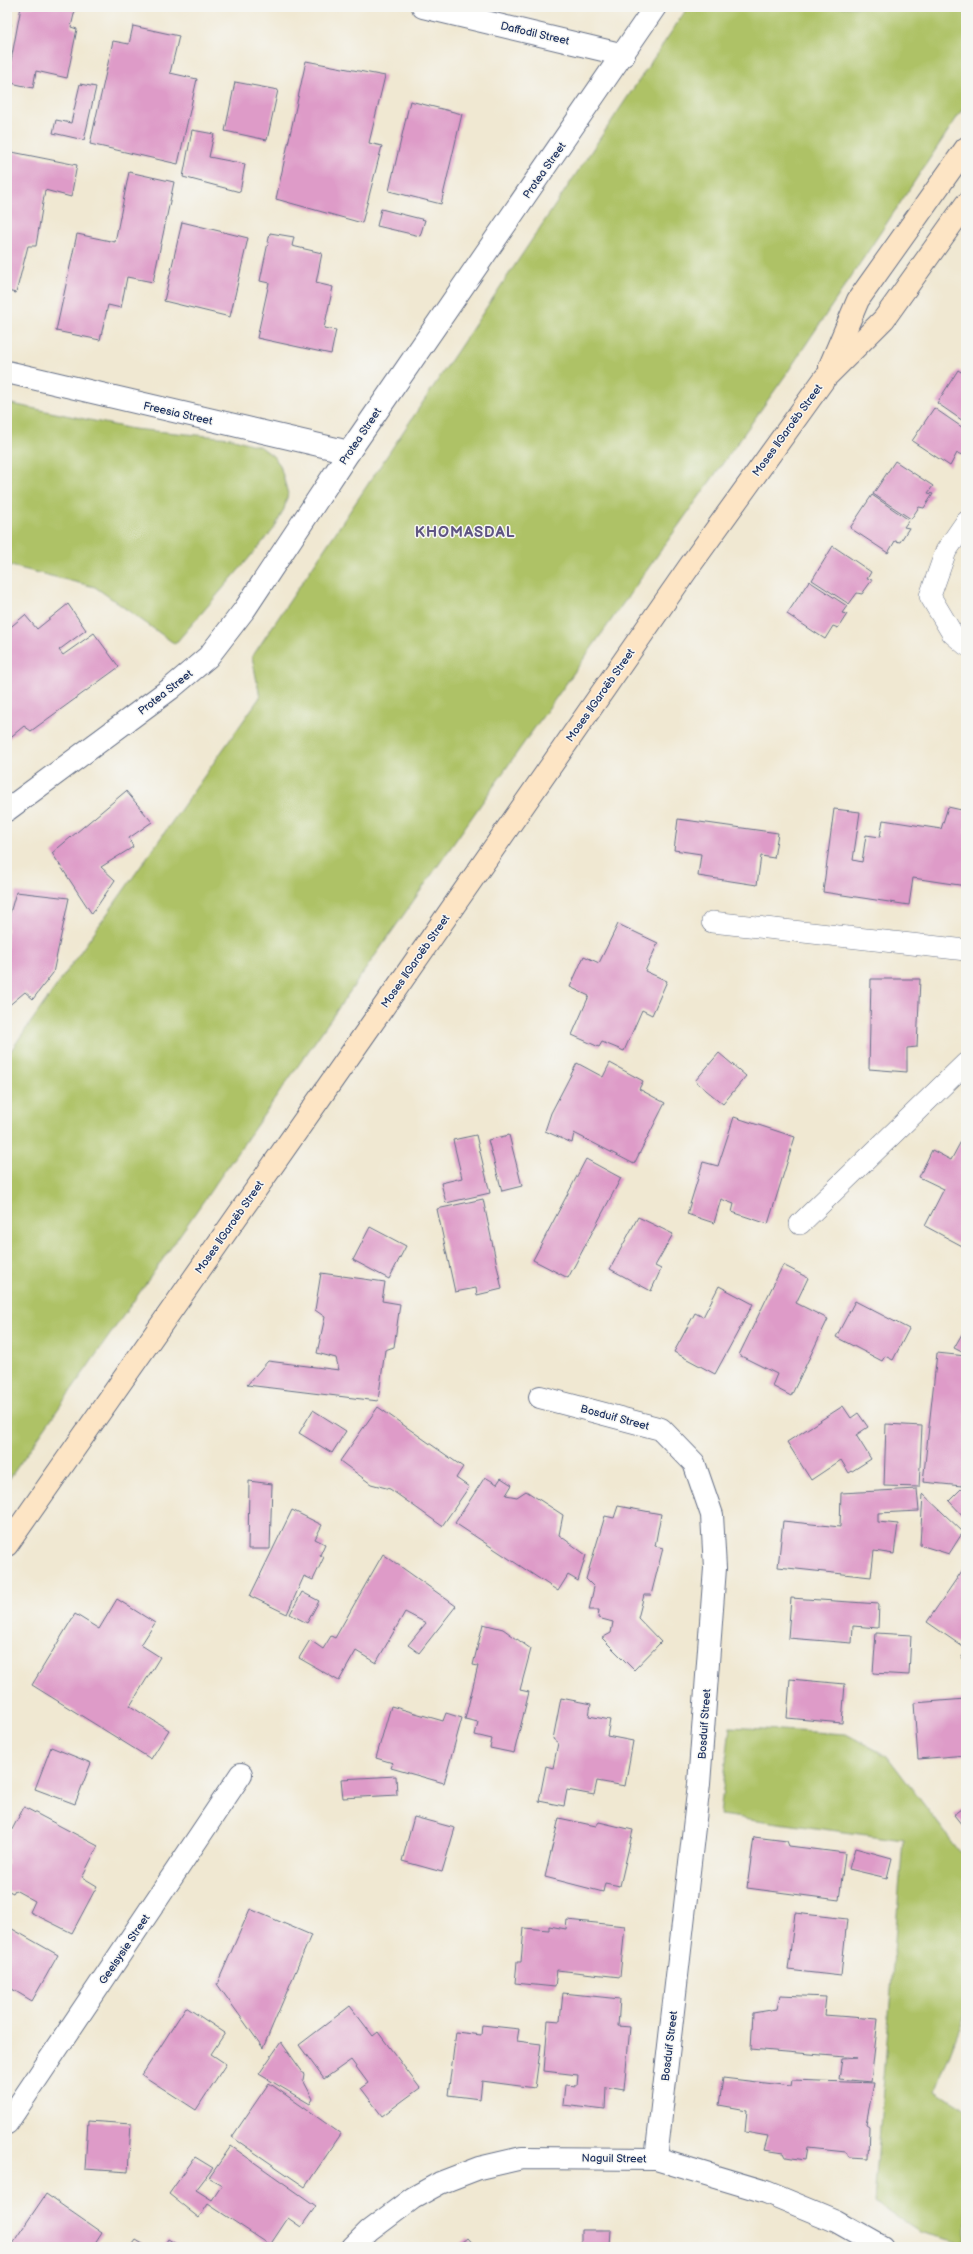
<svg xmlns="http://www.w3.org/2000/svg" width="973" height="2254" viewBox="0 0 973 2254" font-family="'Balsamiq Sans',sans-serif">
	<rect width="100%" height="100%" fill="#f6f6f2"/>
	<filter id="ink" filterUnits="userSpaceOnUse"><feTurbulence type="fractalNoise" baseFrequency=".025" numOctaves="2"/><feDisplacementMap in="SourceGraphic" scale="8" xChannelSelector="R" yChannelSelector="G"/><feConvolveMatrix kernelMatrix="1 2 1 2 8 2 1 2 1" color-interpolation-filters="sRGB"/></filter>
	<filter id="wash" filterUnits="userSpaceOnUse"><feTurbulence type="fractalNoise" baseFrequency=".012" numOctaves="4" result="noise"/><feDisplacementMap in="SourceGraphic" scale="16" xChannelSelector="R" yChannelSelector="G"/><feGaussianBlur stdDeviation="0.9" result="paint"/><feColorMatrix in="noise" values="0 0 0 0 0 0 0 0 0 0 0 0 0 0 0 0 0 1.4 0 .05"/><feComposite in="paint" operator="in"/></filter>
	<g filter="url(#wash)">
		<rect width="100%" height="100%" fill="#f0e8d2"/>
		<g fill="#aec266" stroke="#647862">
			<path d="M 688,7 L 966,7 L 966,104 L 785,376 L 521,747 L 7,1482 L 7,1056 L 260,697 L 252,657 Z"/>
			<path d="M 7,403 L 133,429 L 231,438 L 261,447 L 273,456 L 280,465 L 288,494 L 284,509 L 274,529 L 175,644 L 95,587 L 7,565 Z"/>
			<path d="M 730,1727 L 846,1734 L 887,1756 L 966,1860 L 966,2012 L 936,2090 L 966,2109 L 966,2240 L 960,2243 L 919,2232 L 874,2202 L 903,1840 L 720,1815 Z"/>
		</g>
		<g id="blocks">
			<g fill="#de9bc8">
				<path d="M 21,7 L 61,7 L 75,10 L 71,27 L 77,29 L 67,78 L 36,71 L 33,88 L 7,82 Z"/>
				<path d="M 7,23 L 11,24 L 8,41 L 7,41 Z"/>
				<path d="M 133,26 L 179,36 L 170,73 L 197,79 L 178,164 L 90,144 L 113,41 L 129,44 Z"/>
				<path d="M 306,61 L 385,76 L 369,143 L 382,146 L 362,223 L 276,199 Z"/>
				<path d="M 235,82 L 278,90 L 267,140 L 225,131 Z"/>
				<path d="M 80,84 L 96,87 L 84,140 L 53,133 L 56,120 L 71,123 Z"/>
				<path d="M 410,101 L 462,114 L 441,204 L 389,191 Z"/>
				<path d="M 192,130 L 214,134 L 209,157 L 245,164 L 240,192 L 183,177 Z"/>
				<path d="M 7,151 L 77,165 L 71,197 L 45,190 L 36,246 L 28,246 L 16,293 L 7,291 Z"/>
				<path d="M 129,172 L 174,182 L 153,282 L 127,277 L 121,308 L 108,305 L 100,340 L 56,331 L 77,234 L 115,242 Z"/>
				<path d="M 381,209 L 425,220 L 420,236 L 377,226 Z"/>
				<path d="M 182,222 L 248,238 L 230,317 L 164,301 Z"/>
				<path d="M 270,233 L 294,237 L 292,246 L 322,253 L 316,283 L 333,287 L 324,328 L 336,330 L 331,354 L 257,338 L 269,283 L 260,281 Z"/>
				<path d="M 958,370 L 966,375 L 966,423 L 937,403 Z"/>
				<path d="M 934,408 L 966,430 L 966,450 L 962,455 L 957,453 L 950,466 L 912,441 Z"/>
				<path d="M 895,461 L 933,486 L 928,493 L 933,494 L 924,508 L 919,507 L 911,519 L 873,494 Z"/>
				<path d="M 872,495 L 909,520 L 904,527 L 909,528 L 900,542 L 895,541 L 888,553 L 850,528 Z"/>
				<path d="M 833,546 L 871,572 L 867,579 L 872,580 L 862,594 L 857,593 L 849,604 L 812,580 Z"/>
				<path d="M 809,581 L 847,606 L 842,613 L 847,614 L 838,628 L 833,626 L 825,639 L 787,614 Z"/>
				<path d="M 68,604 L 86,630 L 59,650 L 63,655 L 94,633 L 119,667 L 31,731 L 24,726 L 7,740 L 7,630 L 25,615 L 37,629 Z"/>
				<path d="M 126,791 L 152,822 L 129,838 L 133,847 L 101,867 L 115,880 L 92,914 L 52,853 Z"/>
				<path d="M 948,807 L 966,811 L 966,886 L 913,878 L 909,905 L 823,892 L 834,809 L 860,812 L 853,860 L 862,862 L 866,835 L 880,837 L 883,820 L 941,829 Z"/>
				<path d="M 678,819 L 778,833 L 774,858 L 761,856 L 757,885 L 698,876 L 701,854 L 674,850 Z"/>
				<path d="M 16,892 L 69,898 L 53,973 L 33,999 L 25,992 L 7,1007 L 7,913 L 10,913 Z"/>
				<path d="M 618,924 L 658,943 L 645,971 L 667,981 L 652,1015 L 642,1010 L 624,1051 L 602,1042 L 599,1047 L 572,1035 L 589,996 L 570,987 L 584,956 L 599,963 Z"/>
				<path d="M 871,979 L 920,979 L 917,1047 L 907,1048 L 907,1072 L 869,1069 Z"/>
				<path d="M 719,1053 L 746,1076 L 723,1104 L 695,1081 Z"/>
				<path d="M 577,1063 L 603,1077 L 610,1063 L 643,1081 L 639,1089 L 665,1103 L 634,1164 L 574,1133 L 572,1143 L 545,1131 L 551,1113 Z"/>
				<path d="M 734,1117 L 795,1137 L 768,1224 L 732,1212 L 734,1204 L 721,1199 L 714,1223 L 687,1214 L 703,1162 L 718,1166 Z"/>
				<path d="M 966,1132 L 966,1248 L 925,1226 L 944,1189 L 919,1177 L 932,1150 L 951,1160 Z"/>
				<path d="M 476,1135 L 490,1193 L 446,1203 L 441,1183 L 462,1178 L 453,1140 Z"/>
				<path d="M 509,1135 L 522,1186 L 502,1191 L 488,1140 Z"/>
				<path d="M 586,1159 L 621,1178 L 568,1278 L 533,1260 Z"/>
				<path d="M 483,1199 L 502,1289 L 477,1295 L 476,1288 L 455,1292 L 437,1209 Z"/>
				<path d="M 638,1217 L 673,1234 L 655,1266 L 661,1269 L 651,1291 L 610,1269 Z"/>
				<path d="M 370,1227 L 406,1246 L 389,1279 L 353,1260 Z"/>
				<path d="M 783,1265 L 808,1278 L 796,1303 L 828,1319 L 791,1396 L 772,1386 L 777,1374 L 739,1355 Z"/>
				<path d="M 321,1273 L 385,1282 L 382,1301 L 400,1304 L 394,1347 L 385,1350 L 378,1401 L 247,1385 L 268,1361 L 339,1370 L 336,1358 L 317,1353 L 325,1317 L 315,1310 Z"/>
				<path d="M 719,1286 L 753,1304 L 715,1374 L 674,1352 L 695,1313 L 703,1317 Z"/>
				<path d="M 855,1301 L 909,1329 L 893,1360 L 885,1356 L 882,1361 L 836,1337 Z"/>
				<path d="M 966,1327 L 966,1354 L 954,1348 Z"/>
				<path d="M 937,1353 L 966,1356 L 966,1456 L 962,1486 L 923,1482 Z"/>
				<path d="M 843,1406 L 851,1418 L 858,1413 L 868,1427 L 856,1435 L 871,1459 L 849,1473 L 841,1460 L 811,1480 L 787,1442 Z"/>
				<path d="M 378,1407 L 463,1467 L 456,1478 L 469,1487 L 442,1526 L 390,1489 L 371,1484 L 340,1461 Z"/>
				<path d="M 313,1410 L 346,1431 L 332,1453 L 299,1433 Z"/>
				<path d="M 886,1424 L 922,1426 L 919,1487 L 884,1486 Z"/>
				<path d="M 485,1477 L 497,1484 L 501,1478 L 512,1485 L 506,1495 L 517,1497 L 526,1491 L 563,1515 L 559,1535 L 586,1555 L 578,1581 L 568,1575 L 558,1591 L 455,1523 Z"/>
				<path d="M 249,1481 L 272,1484 L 270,1549 L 248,1549 Z"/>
				<path d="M 966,1484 L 966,1519 L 949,1501 Z"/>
				<path d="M 917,1489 L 919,1511 L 878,1513 L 878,1522 L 898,1524 L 894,1554 L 874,1551 L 871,1577 L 778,1567 L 783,1521 L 840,1527 L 841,1493 Z"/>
				<path d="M 923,1494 L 963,1532 L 949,1554 L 920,1545 Z"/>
				<path d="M 618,1506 L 661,1514 L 655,1546 L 663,1548 L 651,1595 L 644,1595 L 638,1618 L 661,1642 L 634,1670 L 602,1638 L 611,1633 L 613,1622 L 598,1618 L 599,1610 L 589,1610 L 594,1587 L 586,1579 L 605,1516 L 614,1518 Z"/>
				<path d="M 292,1510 L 322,1525 L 315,1539 L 325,1544 L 320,1555 L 324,1557 L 313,1580 L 304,1576 L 287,1614 L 250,1596 Z"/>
				<path d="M 383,1554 L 456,1606 L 419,1653 L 408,1645 L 426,1623 L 405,1612 L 376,1663 L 356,1651 L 339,1681 L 299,1658 L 310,1640 L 323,1649 L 331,1636 L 335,1638 Z"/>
				<path d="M 966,1565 L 966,1649 L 927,1622 Z"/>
				<path d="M 302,1592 L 319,1601 L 307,1623 L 290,1614 Z"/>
				<path d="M 791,1598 L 879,1604 L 878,1628 L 853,1626 L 852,1643 L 788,1638 Z"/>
				<path d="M 117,1599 L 155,1623 L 141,1645 L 160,1657 L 130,1706 L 169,1730 L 151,1759 L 32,1685 L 75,1614 L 99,1629 Z"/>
				<path d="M 483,1624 L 503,1629 L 531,1649 L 520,1690 L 529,1692 L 514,1753 L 490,1748 L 492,1739 L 475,1735 L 478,1722 L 465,1719 L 478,1666 L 473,1665 Z"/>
				<path d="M 876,1633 L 911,1635 L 909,1675 L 873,1673 Z"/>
				<path d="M 966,1651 L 966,1662 L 961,1658 Z"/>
				<path d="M 790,1679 L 845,1684 L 842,1723 L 787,1718 Z"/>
				<path d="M 561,1698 L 591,1704 L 589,1716 L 610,1720 L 607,1736 L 633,1741 L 625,1786 L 597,1781 L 594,1795 L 567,1790 L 564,1806 L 539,1801 L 546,1766 L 553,1768 L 558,1743 L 553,1739 Z"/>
				<path d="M 966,1699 L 966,1755 L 918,1759 L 914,1703 Z"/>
				<path d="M 391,1706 L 443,1721 L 446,1713 L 462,1718 L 444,1783 L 391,1768 L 393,1763 L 376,1758 Z"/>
				<path d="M 51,1747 L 91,1763 L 75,1804 L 35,1789 Z"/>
				<path d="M 396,1776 L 397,1795 L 343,1798 L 341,1779 Z"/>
				<path d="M 966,1806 L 966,1830 L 954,1815 Z"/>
				<path d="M 24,1807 L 98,1846 L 82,1877 L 97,1886 L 72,1933 L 30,1912 L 35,1901 L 15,1890 L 13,1893 L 7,1890 L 7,1839 Z"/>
				<path d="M 414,1817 L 455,1828 L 442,1872 L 402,1861 Z"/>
				<path d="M 559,1818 L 596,1826 L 599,1822 L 633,1830 L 620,1886 L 605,1883 L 603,1892 L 545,1877 Z"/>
				<path d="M 754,1837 L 787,1841 L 789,1846 L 845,1853 L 839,1900 L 747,1888 Z"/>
				<path d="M 855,1848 L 892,1858 L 887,1878 L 849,1869 Z"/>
				<path d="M 250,1909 L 311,1935 L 263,2048 L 217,1984 Z"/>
				<path d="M 795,1913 L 847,1919 L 841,1976 L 788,1970 Z"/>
				<path d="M 567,1920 L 625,1926 L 620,1977 L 557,1970 L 555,1987 L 515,1983 L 517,1962 L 521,1962 L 524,1928 L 549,1930 L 549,1926 L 566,1929 Z"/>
				<path d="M 7,1926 L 58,1955 L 32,2001 L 7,1986 Z"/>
				<path d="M 563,1993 L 620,1999 L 618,2026 L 630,2027 L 624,2090 L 606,2087 L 605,2110 L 563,2105 L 565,2085 L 577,2086 L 578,2075 L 544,2071 L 548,2020 L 560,2021 Z"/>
				<path d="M 780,1995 L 826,1997 L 824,2015 L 878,2019 L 871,2082 L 839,2079 L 842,2059 L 857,2058 L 751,2049 L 753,2013 L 777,2009 Z"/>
				<path d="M 350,2006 L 373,2036 L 378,2032 L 420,2088 L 382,2116 L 361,2088 L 368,2083 L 351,2060 L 324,2079 L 299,2045 Z"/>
				<path d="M 186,2007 L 225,2033 L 211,2054 L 226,2064 L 196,2110 L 142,2075 Z"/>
				<path d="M 482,2025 L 519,2029 L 517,2041 L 541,2044 L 535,2088 L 482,2081 L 480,2099 L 448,2095 L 456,2032 L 481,2035 Z"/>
				<path d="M 281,2042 L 304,2074 L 303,2080 L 313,2099 L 310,2104 L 259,2074 Z"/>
				<path d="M 723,2078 L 791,2086 L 792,2080 L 874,2083 L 866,2124 L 869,2126 L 868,2158 L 849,2157 L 846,2152 L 807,2148 L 805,2160 L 786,2157 L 784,2153 L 764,2150 L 768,2136 L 745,2132 L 747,2110 L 719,2105 Z"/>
				<path d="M 269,2083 L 341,2134 L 305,2187 L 232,2137 Z"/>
				<path d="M 88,2121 L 131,2124 L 128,2172 L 85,2169 Z"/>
				<path d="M 231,2146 L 316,2206 L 301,2227 L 288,2218 L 270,2245 L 208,2204 L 199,2218 L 169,2194 L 195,2157 L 213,2168 L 196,2190 L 212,2200 L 222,2185 L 209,2178 Z"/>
				<path d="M 46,2194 L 102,2233 L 95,2244 L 100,2247 L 16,2247 L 12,2244 Z"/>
				<path d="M 581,2230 L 611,2230 L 610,2247 L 581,2247 Z"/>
				<path d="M 468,2238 L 476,2247 L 457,2247 Z"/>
				<path d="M 168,2239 L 181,2247 L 163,2247 Z"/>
				<path d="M 136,2240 L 148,2247 L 131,2247 Z"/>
			</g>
		</g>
	</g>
	<g filter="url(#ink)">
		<use href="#blocks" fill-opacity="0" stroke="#667087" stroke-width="1"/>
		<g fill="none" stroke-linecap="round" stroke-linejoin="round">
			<defs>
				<g id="service">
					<path d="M 966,522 L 946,551 L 930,596 L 952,633 L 966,645"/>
					<path d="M 712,922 L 966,950"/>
					<path d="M 800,1224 L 966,1063"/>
				</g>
				<g id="minor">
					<path d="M 423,7 L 624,55"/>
					<path d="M 7,372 L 349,452"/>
					<path d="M 7,810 L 170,689 L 208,657 L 245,609 L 349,452 L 655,7"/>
					<path d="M 540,1397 L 661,1429 L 694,1463 L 712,1515 L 715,1568 L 699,1784 L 656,2159"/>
					<path d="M 7,2123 L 241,1774"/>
					<path d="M 353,2247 L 369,2231 L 413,2198 L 440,2183 L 479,2168 L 522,2158 L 656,2159 L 766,2192 L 836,2221 L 882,2247"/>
				</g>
				<g id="secondary">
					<path d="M 830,366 L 858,300 L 966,148"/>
					<path d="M 7,1545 L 371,1025 L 689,567 L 825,378 L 884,319 L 966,204"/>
				</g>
			</defs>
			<use href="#service" stroke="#667087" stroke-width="22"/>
			<use href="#minor" stroke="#667087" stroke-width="24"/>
			<use href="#secondary" stroke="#667087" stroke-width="24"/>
			<use href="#service" stroke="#fff" stroke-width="21"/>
			<use href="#minor" stroke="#fff" stroke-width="22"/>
			<use href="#secondary" stroke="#fde5c5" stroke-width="22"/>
		</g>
	</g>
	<g text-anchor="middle" stroke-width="3" stroke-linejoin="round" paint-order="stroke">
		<g font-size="11" fill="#1b2f5e" stroke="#f6f6f2">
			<text transform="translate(535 33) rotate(13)" y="4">Daffodil Street</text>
			<text transform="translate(544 170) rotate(-55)" y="4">Protea Street</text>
			<text transform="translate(178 413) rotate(13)" y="4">Freesia Street</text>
			<text transform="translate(787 430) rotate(-54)" y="4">Moses ǁGaroëb Street</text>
			<text transform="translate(360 436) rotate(-56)" y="4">Protea Street</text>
			<text transform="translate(165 692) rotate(-38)" y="4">Protea Street</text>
			<text transform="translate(600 695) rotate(-55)" y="4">Moses ǁGaroëb Street</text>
			<text transform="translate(415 961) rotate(-55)" y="4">Moses ǁGaroëb Street</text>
			<text transform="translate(229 1227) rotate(-55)" y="4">Moses ǁGaroëb Street</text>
			<text transform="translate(615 1417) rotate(15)" y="4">Bosduif Street</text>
			<text transform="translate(704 1724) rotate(-86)" y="4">Bosduif Street</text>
			<text transform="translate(124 1949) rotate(-56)" y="4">Geelsysie Street</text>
			<text transform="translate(669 2046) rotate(-83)" y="4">Bosduif Street</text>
			<text transform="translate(614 2158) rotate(1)" y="4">Naguil Street</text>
		</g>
		<g font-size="15" font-weight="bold" letter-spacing="1" fill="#5f5583" stroke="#f6f6f2">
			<text x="465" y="537">KHOMASDAL</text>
		</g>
	</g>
	<rect width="973" height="2254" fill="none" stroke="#f6f6f2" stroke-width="24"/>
</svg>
